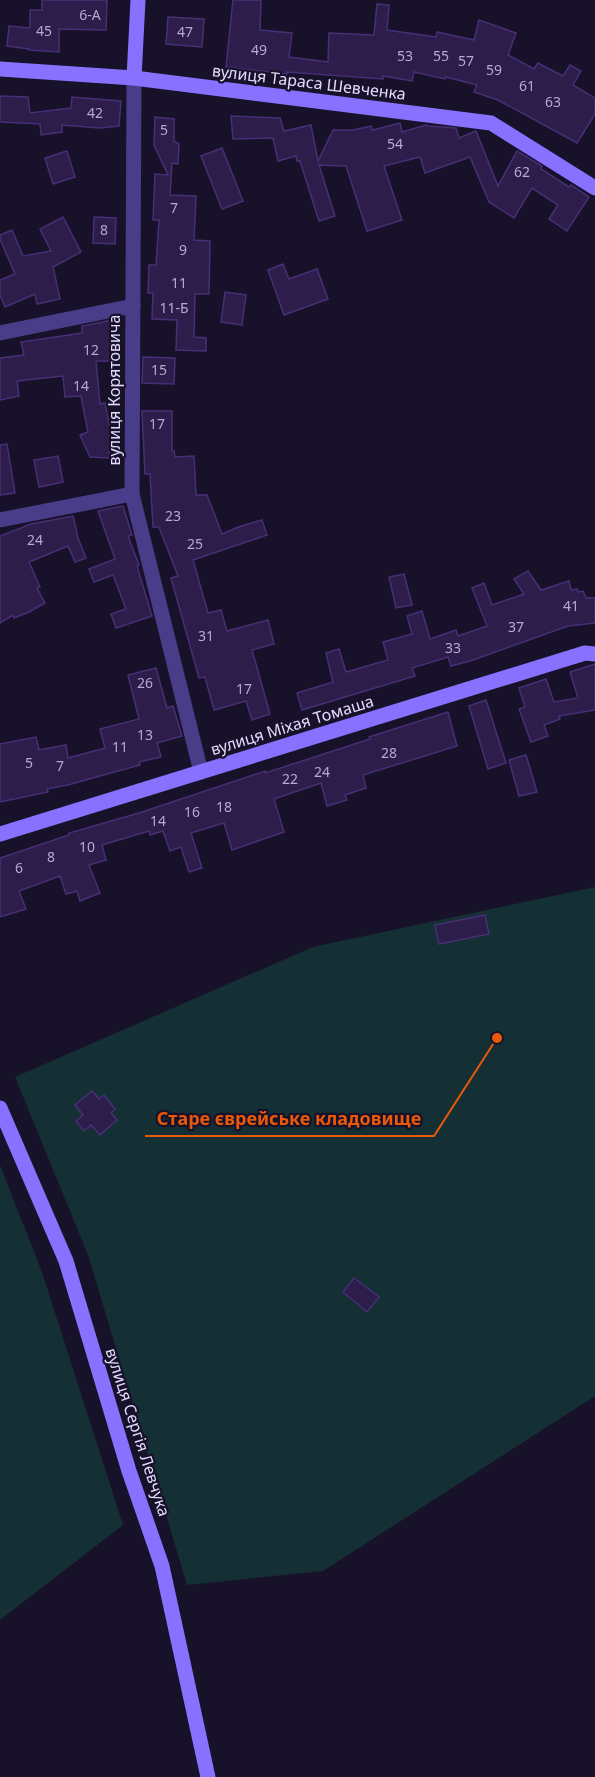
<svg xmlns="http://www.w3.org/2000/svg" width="595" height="1777" viewBox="0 0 595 1777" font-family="'Noto Sans',sans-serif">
	<rect width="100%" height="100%" fill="#18112a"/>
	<g fill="#143034">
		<path d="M 595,887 L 595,1396 L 323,1571 L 187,1585 L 88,1255 L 15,1077 L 313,947 Z"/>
		<path d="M 0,1165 L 42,1272 L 123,1525 L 0,1620 Z"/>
	</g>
	<g fill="#2c1d4b" stroke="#472f76" stroke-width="1.5">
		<path d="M 42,0 L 107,0 L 106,30 L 59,29 L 59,52 L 29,50 L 29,49 L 7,46 L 9,26 L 30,28 L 30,10 L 42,10 Z"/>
		<path d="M 233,0 L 261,0 L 260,30 L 292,33 L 289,57 L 328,62 L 329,33 L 374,35 L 377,4 L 389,5 L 387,30 L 436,37 L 437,32 L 474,40 L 479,20 L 516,33 L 508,55 L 534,69 L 538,63 L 563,76 L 570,65 L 581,71 L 573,85 L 595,98 L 595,114 L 577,143 L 498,100 L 474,92 L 477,85 L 446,77 L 445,79 L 414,72 L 412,81 L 383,76 L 383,79 L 287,72 L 287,74 L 226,67 Z"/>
		<path d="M 168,17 L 204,19 L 202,47 L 166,44 Z"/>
		<path d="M 0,96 L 28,97 L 30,113 L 71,108 L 72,97 L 121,101 L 119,126 L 100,128 L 62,125 L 62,132 L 41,135 L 40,124 L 0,122 Z"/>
		<path d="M 231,116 L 280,118 L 284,131 L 311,125 L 318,161 L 333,130 L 353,130 L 371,126 L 373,130 L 400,123 L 402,132 L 426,125 L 428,126 L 456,128 L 459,138 L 476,131 L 498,186 L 517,151 L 542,166 L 541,169 L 569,187 L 571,185 L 589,197 L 567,231 L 549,219 L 558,205 L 532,188 L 514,218 L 489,202 L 470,157 L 425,173 L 420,157 L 384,166 L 402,220 L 367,231 L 346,166 L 319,165 L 335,216 L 319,221 L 300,161 L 297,161 L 296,156 L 278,161 L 273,138 L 233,139 Z"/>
		<path d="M 155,117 L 174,119 L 174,141 L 179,144 L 178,164 L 172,163 L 170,195 L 196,196 L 194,240 L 210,241 L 209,294 L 195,294 L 194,337 L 206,338 L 206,351 L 176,350 L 177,320 L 152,319 L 153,293 L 148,293 L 149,265 L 156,265 L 159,220 L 153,220 L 155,174 L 168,175 L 154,145 Z"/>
		<path d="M 222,148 L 243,201 L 222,209 L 201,156 Z"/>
		<path d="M 67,151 L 75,177 L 53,184 L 45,158 Z"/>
		<path d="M 63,217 L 81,252 L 53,267 L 60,299 L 37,304 L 35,294 L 5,307 L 0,295 L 0,280 L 15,274 L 0,239 L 0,235 L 12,230 L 23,256 L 51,251 L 40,229 Z"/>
		<path d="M 94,217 L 116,218 L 115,244 L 93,243 Z"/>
		<path d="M 283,264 L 289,279 L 317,269 L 328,299 L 284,315 L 268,270 Z"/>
		<path d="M 225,292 L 246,295 L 242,325 L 221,322 Z"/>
		<path d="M 113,320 L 113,361 L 96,361 L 100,404 L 105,403 L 110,429 L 109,458 L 90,457 L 80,435 L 88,432 L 81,396 L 65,397 L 63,376 L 17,381 L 19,396 L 0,400 L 0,358 L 24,355 L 21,342 L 82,333 L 82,326 Z"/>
		<path d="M 143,357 L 175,358 L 174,384 L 142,383 Z"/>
		<path d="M 142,411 L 172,411 L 172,451 L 174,451 L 175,457 L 194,456 L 196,495 L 207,495 L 222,534 L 241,526 L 262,520 L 267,535 L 193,560 L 208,613 L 221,610 L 227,631 L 268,620 L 274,644 L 252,650 L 270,714 L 252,720 L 246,701 L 214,710 L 205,677 L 199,678 L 171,578 L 178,576 L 159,527 L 153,527 L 150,474 L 145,474 Z"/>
		<path d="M 7,444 L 15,493 L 0,495 L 0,445 Z"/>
		<path d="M 58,456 L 63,482 L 39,487 L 34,460 Z"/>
		<path d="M 123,506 L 132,535 L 128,536 L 139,565 L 137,566 L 152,616 L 116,628 L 111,614 L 126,609 L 113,575 L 94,582 L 89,569 L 115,559 L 98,511 Z"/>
		<path d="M 73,516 L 78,538 L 86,558 L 75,562 L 68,546 L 29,562 L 40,587 L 37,588 L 45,603 L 29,612 L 14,618 L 13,615 L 0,623 L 0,536 L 31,524 Z"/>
		<path d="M 528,571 L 541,590 L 569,581 L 571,590 L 577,589 L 578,592 L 583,591 L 586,598 L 595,598 L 595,623 L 568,626 L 473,660 L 451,666 L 448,657 L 412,668 L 415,676 L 302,710 L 297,693 L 333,682 L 326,653 L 339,649 L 346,672 L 388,660 L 383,642 L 412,634 L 407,616 L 422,611 L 430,639 L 456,630 L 458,636 L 487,626 L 472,588 L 484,583 L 492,605 L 524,594 L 514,579 Z"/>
		<path d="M 404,574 L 412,605 L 396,608 L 389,577 Z"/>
		<path d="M 595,664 L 595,710 L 559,716 L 560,719 L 544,725 L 548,736 L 531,742 L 519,709 L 525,707 L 519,688 L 546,679 L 554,702 L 578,698 L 570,672 Z"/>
		<path d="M 156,668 L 167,708 L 173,706 L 182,736 L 157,743 L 161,757 L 139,762 L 140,765 L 107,774 L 68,785 L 47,789 L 48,792 L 0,802 L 0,744 L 36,737 L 39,750 L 66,745 L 68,758 L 105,748 L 100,729 L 139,719 L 128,675 Z"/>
		<path d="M 486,700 L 506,763 L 488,769 L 469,706 Z"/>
		<path d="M 448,712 L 457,746 L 363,775 L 366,788 L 345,795 L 347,800 L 327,806 L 321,783 L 274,799 L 284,832 L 232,850 L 224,823 L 191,833 L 202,868 L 189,872 L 181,847 L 170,851 L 163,831 L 150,835 L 149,831 L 102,845 L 106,860 L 89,865 L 100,893 L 80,901 L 77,891 L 66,894 L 60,876 L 19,891 L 26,909 L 0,917 L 0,858 L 69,835 L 69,833 L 139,813 L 265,771 L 265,773 L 370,739 L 369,737 Z"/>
		<path d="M 526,755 L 537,792 L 519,796 L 509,760 Z"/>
		<path d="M 485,915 L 489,934 L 439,944 L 435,925 Z"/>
		<path d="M 92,1091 L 99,1099 L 104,1095 L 115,1109 L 111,1113 L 117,1120 L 100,1135 L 91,1125 L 84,1131 L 76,1121 L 83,1115 L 75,1105 Z"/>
		<path d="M 354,1278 L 379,1297 L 367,1312 L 343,1292 Z"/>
	</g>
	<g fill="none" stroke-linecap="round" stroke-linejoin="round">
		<g stroke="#493c88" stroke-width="15">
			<path d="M 134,78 L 132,494 L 201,772"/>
			<path d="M 0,333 L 133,306"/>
			<path d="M 0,520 L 132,494"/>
		</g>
		<g stroke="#8871fe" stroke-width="15">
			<path d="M 0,69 L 134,78 L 491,123 L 595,188"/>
			<path d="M 134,78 L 138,0"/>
			<path d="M 0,834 L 585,653 L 595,654"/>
			<path d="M 0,1108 L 66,1261 L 129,1471 L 162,1566 L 208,1777"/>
		</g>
	</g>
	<g text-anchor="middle" stroke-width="4.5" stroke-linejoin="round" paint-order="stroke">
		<g font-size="14" fill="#b5abd2">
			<text x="90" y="20">6-А</text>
			<text x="44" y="36">45</text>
			<text x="185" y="37">47</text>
			<text x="259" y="55">49</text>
			<text x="405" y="61">53</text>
			<text x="441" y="61">55</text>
			<text x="466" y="66">57</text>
			<text x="494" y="75">59</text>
			<text x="527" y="91">61</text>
			<text x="553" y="107">63</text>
			<text x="95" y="118">42</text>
			<text x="164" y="135">5</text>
			<text x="395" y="149">54</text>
			<text x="522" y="177">62</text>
			<text x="174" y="213">7</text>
			<text x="104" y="235">8</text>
			<text x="183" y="255">9</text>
			<text x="179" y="288">11</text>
			<text x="174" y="313">11-Б</text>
			<text x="91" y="355">12</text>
			<text x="159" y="375">15</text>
			<text x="81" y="391">14</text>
			<text x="157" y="429">17</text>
			<text x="173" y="521">23</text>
			<text x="35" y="545">24</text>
			<text x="195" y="549">25</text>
			<text x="571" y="611">41</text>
			<text x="516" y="632">37</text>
			<text x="206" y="641">31</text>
			<text x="453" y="653">33</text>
			<text x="145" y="688">26</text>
			<text x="244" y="694">17</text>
			<text x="145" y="740">13</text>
			<text x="120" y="752">11</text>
			<text x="389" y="758">28</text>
			<text x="29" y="768">5</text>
			<text x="60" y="771">7</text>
			<text x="322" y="777">24</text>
			<text x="290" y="784">22</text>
			<text x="224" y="812">18</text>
			<text x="192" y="817">16</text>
			<text x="158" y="826">14</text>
			<text x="87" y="852">10</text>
			<text x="51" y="862">8</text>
			<text x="19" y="873">6</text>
		</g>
		<g font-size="16" fill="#e3daff" stroke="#18112a">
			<text transform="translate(309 82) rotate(7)" y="6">вулиця Тараса Шевченка</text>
			<text transform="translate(114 390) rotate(-90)" y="6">вулиця Корятовича</text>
			<text transform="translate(292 725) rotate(-17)" y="6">вулиця Міхая Томаша</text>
			<text transform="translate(138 1432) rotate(72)" y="6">вулиця Сергія Левчука</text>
		</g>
	</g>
	<path fill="none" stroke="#e8590c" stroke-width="2" d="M497 1038L434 1136H145"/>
	<circle fill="#e8590c" stroke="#18112a" stroke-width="2" cx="497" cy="1038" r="6"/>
	<g font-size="18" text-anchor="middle" font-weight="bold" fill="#e8590c" stroke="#18112a" stroke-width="4.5" stroke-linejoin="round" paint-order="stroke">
		<text x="289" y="1125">Старе єврейське кладовище</text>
	</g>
</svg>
